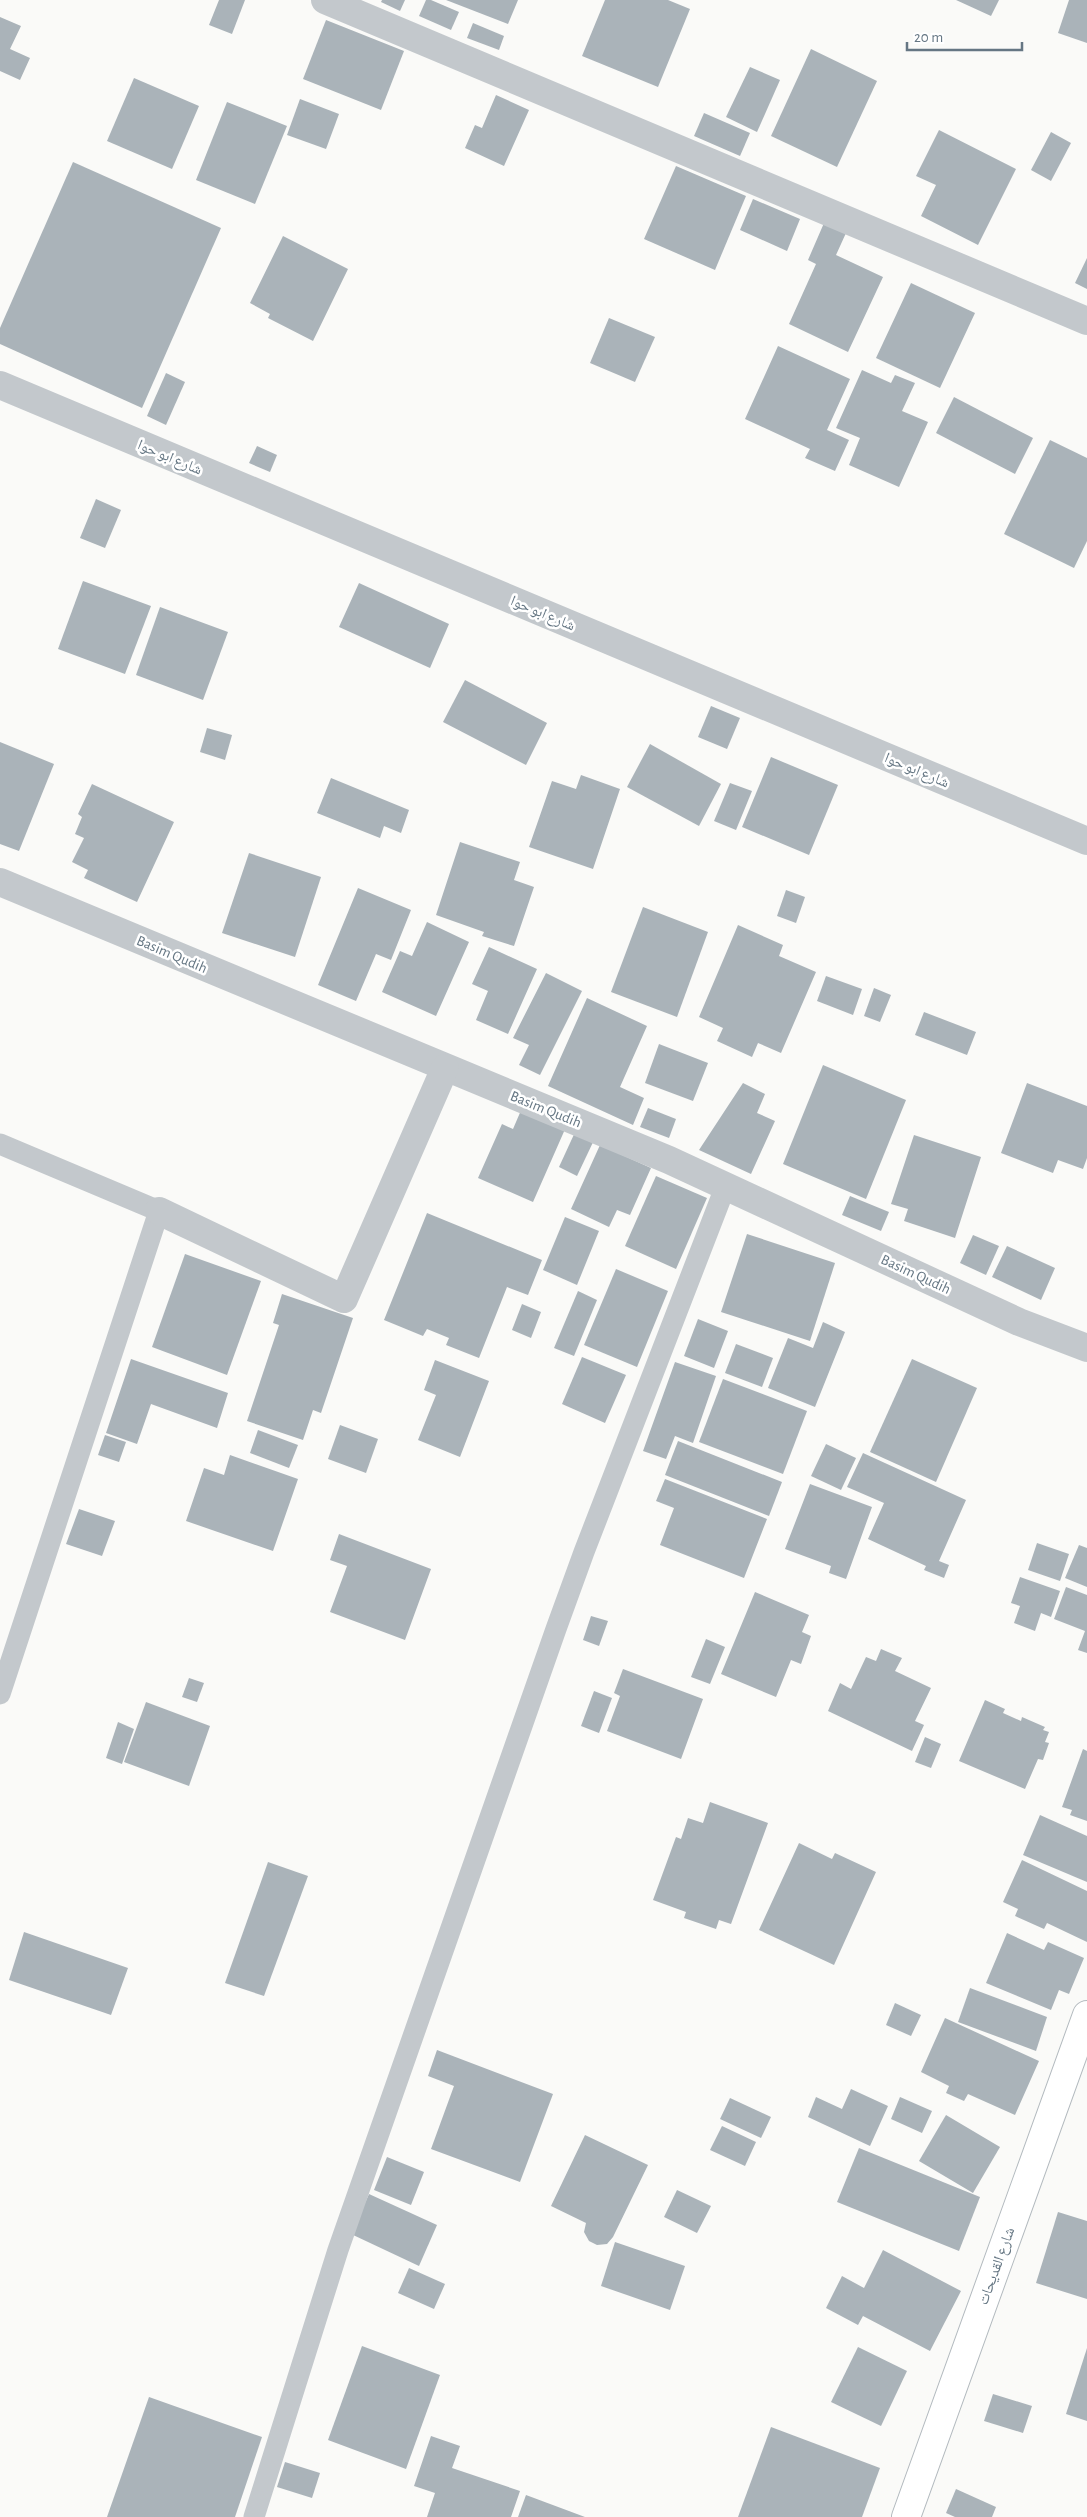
<svg xmlns="http://www.w3.org/2000/svg" width="1087" height="2517" viewBox="0 0 1087 2517" font-family="'Alegreya Sans','Noto Naskh Arabic',sans-serif">
	<rect width="100%" height="100%" fill="#fafaf8"/>
	<g fill="#aab3b9">
		<path d="M 219,0 L 245,0 L 232,34 L 209,25 Z"/>
		<path d="M 382,0 L 405,0 L 400,11 L 381,2 Z"/>
		<path d="M 426,0 L 431,0 L 459,12 L 451,30 L 419,16 Z"/>
		<path d="M 446,0 L 518,0 L 508,24 Z"/>
		<path d="M 605,0 L 668,0 L 690,9 L 658,87 L 582,56 Z"/>
		<path d="M 956,0 L 999,0 L 991,16 Z"/>
		<path d="M 1069,0 L 1087,0 L 1087,43 L 1058,33 Z"/>
		<path d="M 0,17 L 21,26 L 10,49 L 30,58 L 20,80 L 0,71 Z"/>
		<path d="M 326,20 L 404,51 L 381,110 L 303,79 Z"/>
		<path d="M 473,23 L 504,36 L 499,50 L 467,38 Z"/>
		<path d="M 811,49 L 877,81 L 837,167 L 771,136 Z"/>
		<path d="M 750,67 L 780,80 L 757,132 L 726,117 Z"/>
		<path d="M 134,78 L 199,106 L 172,169 L 107,141 Z"/>
		<path d="M 496,95 L 529,110 L 504,166 L 465,148 L 475,125 L 482,128 Z"/>
		<path d="M 300,99 L 339,114 L 326,149 L 287,135 Z"/>
		<path d="M 227,102 L 287,126 L 255,204 L 196,180 Z"/>
		<path d="M 704,113 L 750,133 L 740,156 L 694,136 Z"/>
		<path d="M 939,130 L 1016,169 L 978,245 L 921,216 L 936,185 L 916,176 Z"/>
		<path d="M 1051,132 L 1071,143 L 1051,181 L 1031,170 Z"/>
		<path d="M 73,162 L 221,228 L 142,408 L 0,344 L 0,328 Z"/>
		<path d="M 676,166 L 746,196 L 715,270 L 644,239 Z"/>
		<path d="M 753,199 L 800,219 L 787,251 L 740,230 Z"/>
		<path d="M 824,223 L 846,233 L 836,255 L 883,277 L 848,352 L 789,324 L 816,264 L 808,260 Z"/>
		<path d="M 283,236 L 348,269 L 313,341 L 268,318 L 270,314 L 250,303 Z"/>
		<path d="M 1087,258 L 1087,289 L 1075,283 Z"/>
		<path d="M 911,283 L 975,313 L 940,388 L 876,358 Z"/>
		<path d="M 609,318 L 655,337 L 635,382 L 590,363 Z"/>
		<path d="M 778,346 L 850,379 L 827,430 L 849,440 L 835,471 L 805,458 L 810,449 L 745,419 Z"/>
		<path d="M 862,370 L 891,383 L 895,375 L 915,383 L 902,411 L 928,422 L 899,487 L 849,465 L 860,438 L 836,428 Z"/>
		<path d="M 166,373 L 185,382 L 166,425 L 147,416 Z"/>
		<path d="M 954,397 L 1033,438 L 1015,474 L 936,433 Z"/>
		<path d="M 1050,440 L 1087,458 L 1087,541 L 1074,568 L 1004,534 Z"/>
		<path d="M 257,446 L 277,455 L 270,472 L 249,463 Z"/>
		<path d="M 96,499 L 121,510 L 105,548 L 80,538 Z"/>
		<path d="M 83,581 L 151,606 L 125,674 L 58,649 Z"/>
		<path d="M 359,583 L 449,624 L 430,668 L 339,627 Z"/>
		<path d="M 160,607 L 228,632 L 203,700 L 136,675 Z"/>
		<path d="M 465,680 L 547,723 L 526,765 L 443,722 Z"/>
		<path d="M 711,706 L 740,718 L 727,749 L 698,737 Z"/>
		<path d="M 207,728 L 232,735 L 225,760 L 200,752 Z"/>
		<path d="M 0,742 L 54,764 L 19,851 L 0,844 Z"/>
		<path d="M 650,744 L 721,784 L 699,826 L 627,787 Z"/>
		<path d="M 771,757 L 838,785 L 809,855 L 742,827 Z"/>
		<path d="M 581,775 L 620,789 L 593,869 L 529,847 L 552,781 L 576,789 Z"/>
		<path d="M 331,778 L 409,810 L 401,833 L 384,826 L 380,838 L 317,813 Z"/>
		<path d="M 730,783 L 752,791 L 736,830 L 714,821 Z"/>
		<path d="M 92,784 L 174,822 L 137,902 L 84,878 L 88,870 L 72,862 L 84,838 L 75,834 L 82,817 L 78,814 Z"/>
		<path d="M 460,842 L 520,862 L 514,880 L 534,887 L 514,946 L 482,936 L 484,932 L 436,915 Z"/>
		<path d="M 249,853 L 321,877 L 295,957 L 222,933 Z"/>
		<path d="M 358,888 L 411,910 L 391,960 L 376,954 L 356,1001 L 318,985 Z"/>
		<path d="M 786,890 L 805,897 L 796,923 L 777,916 Z"/>
		<path d="M 643,907 L 708,932 L 677,1017 L 611,992 Z"/>
		<path d="M 427,922 L 469,942 L 436,1016 L 382,992 L 400,951 L 412,956 Z"/>
		<path d="M 738,925 L 783,945 L 779,956 L 816,972 L 781,1053 L 758,1043 L 752,1057 L 717,1041 L 723,1028 L 699,1017 Z"/>
		<path d="M 489,947 L 537,969 L 508,1034 L 476,1020 L 488,991 L 472,984 Z"/>
		<path d="M 546,973 L 582,991 L 540,1075 L 519,1065 L 529,1045 L 513,1038 Z"/>
		<path d="M 826,976 L 862,989 L 853,1015 L 817,1001 Z"/>
		<path d="M 874,988 L 891,995 L 880,1022 L 864,1016 Z"/>
		<path d="M 587,998 L 647,1026 L 620,1087 L 644,1098 L 633,1125 L 548,1086 Z"/>
		<path d="M 924,1012 L 976,1032 L 967,1055 L 915,1035 Z"/>
		<path d="M 659,1044 L 708,1063 L 693,1101 L 645,1083 Z"/>
		<path d="M 823,1065 L 906,1100 L 866,1199 L 783,1164 Z"/>
		<path d="M 743,1083 L 765,1094 L 757,1113 L 775,1121 L 751,1174 L 699,1150 Z"/>
		<path d="M 1027,1083 L 1087,1106 L 1087,1158 L 1083,1169 L 1058,1160 L 1053,1173 L 1001,1153 Z"/>
		<path d="M 522,1108 L 566,1127 L 533,1202 L 478,1178 L 502,1124 L 513,1129 Z"/>
		<path d="M 648,1108 L 676,1119 L 669,1138 L 640,1127 Z"/>
		<path d="M 576,1130 L 595,1138 L 577,1176 L 559,1167 Z"/>
		<path d="M 914,1135 L 981,1157 L 955,1238 L 904,1221 L 908,1209 L 891,1204 Z"/>
		<path d="M 600,1145 L 651,1168 L 630,1215 L 617,1210 L 609,1227 L 571,1209 Z"/>
		<path d="M 656,1176 L 707,1198 L 676,1269 L 625,1246 Z"/>
		<path d="M 850,1196 L 889,1212 L 881,1231 L 842,1215 Z"/>
		<path d="M 427,1213 L 542,1260 L 528,1295 L 507,1287 L 479,1358 L 446,1345 L 449,1338 L 427,1329 L 423,1336 L 384,1320 Z"/>
		<path d="M 565,1217 L 599,1231 L 577,1285 L 543,1270 Z"/>
		<path d="M 747,1234 L 835,1263 L 810,1341 L 721,1312 Z"/>
		<path d="M 973,1235 L 999,1246 L 986,1275 L 960,1263 Z"/>
		<path d="M 1007,1246 L 1055,1268 L 1041,1300 L 992,1277 Z"/>
		<path d="M 185,1254 L 261,1281 L 227,1375 L 152,1347 Z"/>
		<path d="M 616,1269 L 668,1291 L 637,1367 L 584,1345 Z"/>
		<path d="M 578,1291 L 597,1300 L 574,1356 L 554,1348 Z"/>
		<path d="M 282,1294 L 353,1318 L 321,1413 L 313,1410 L 303,1440 L 247,1421 L 279,1325 L 273,1323 Z"/>
		<path d="M 522,1304 L 541,1312 L 531,1338 L 512,1330 Z"/>
		<path d="M 698,1319 L 728,1331 L 714,1368 L 684,1356 Z"/>
		<path d="M 823,1322 L 845,1332 L 815,1407 L 768,1388 L 788,1338 L 813,1348 Z"/>
		<path d="M 736,1344 L 773,1358 L 762,1387 L 725,1373 Z"/>
		<path d="M 582,1357 L 626,1375 L 605,1423 L 562,1404 Z"/>
		<path d="M 131,1359 L 228,1393 L 217,1428 L 151,1404 L 137,1444 L 106,1433 Z"/>
		<path d="M 912,1359 L 977,1388 L 936,1482 L 870,1452 Z"/>
		<path d="M 435,1360 L 489,1381 L 460,1457 L 418,1440 L 436,1395 L 424,1390 Z"/>
		<path d="M 675,1362 L 716,1376 L 693,1443 L 675,1436 L 666,1459 L 643,1451 Z"/>
		<path d="M 723,1379 L 807,1411 L 783,1474 L 699,1442 Z"/>
		<path d="M 340,1425 L 378,1439 L 366,1473 L 328,1459 Z"/>
		<path d="M 258,1430 L 298,1445 L 289,1468 L 250,1453 Z"/>
		<path d="M 105,1435 L 126,1442 L 119,1462 L 98,1455 Z"/>
		<path d="M 678,1441 L 782,1482 L 769,1516 L 665,1475 Z"/>
		<path d="M 826,1444 L 856,1458 L 841,1490 L 811,1476 Z"/>
		<path d="M 863,1453 L 966,1500 L 939,1561 L 949,1565 L 944,1578 L 924,1570 L 926,1566 L 868,1539 L 884,1503 L 847,1487 Z"/>
		<path d="M 230,1455 L 298,1479 L 273,1551 L 186,1521 L 204,1468 L 224,1475 Z"/>
		<path d="M 665,1479 L 767,1519 L 744,1578 L 660,1545 L 674,1508 L 656,1501 Z"/>
		<path d="M 810,1484 L 872,1507 L 846,1579 L 829,1573 L 831,1566 L 785,1549 Z"/>
		<path d="M 79,1509 L 115,1521 L 102,1556 L 66,1544 Z"/>
		<path d="M 339,1534 L 431,1569 L 405,1640 L 330,1612 L 347,1566 L 330,1560 Z"/>
		<path d="M 1037,1543 L 1069,1554 L 1060,1581 L 1028,1570 Z"/>
		<path d="M 1079,1545 L 1087,1548 L 1087,1587 L 1065,1578 Z"/>
		<path d="M 1020,1577 L 1060,1591 L 1051,1617 L 1041,1613 L 1035,1631 L 1014,1623 L 1020,1606 L 1011,1603 Z"/>
		<path d="M 1066,1587 L 1087,1595 L 1087,1653 L 1078,1650 L 1085,1631 L 1054,1619 Z"/>
		<path d="M 755,1592 L 809,1615 L 802,1632 L 811,1636 L 801,1664 L 791,1660 L 776,1697 L 721,1674 Z"/>
		<path d="M 591,1616 L 608,1621 L 599,1646 L 583,1640 Z"/>
		<path d="M 706,1639 L 725,1647 L 710,1684 L 691,1677 Z"/>
		<path d="M 881,1649 L 902,1658 L 895,1671 L 931,1688 L 915,1721 L 924,1725 L 912,1751 L 828,1711 L 840,1683 L 851,1689 L 866,1657 L 876,1661 Z"/>
		<path d="M 623,1669 L 703,1699 L 681,1759 L 607,1731 L 620,1696 L 614,1693 Z"/>
		<path d="M 189,1678 L 204,1683 L 197,1702 L 182,1697 Z"/>
		<path d="M 594,1691 L 612,1698 L 599,1733 L 581,1726 Z"/>
		<path d="M 985,1700 L 1005,1709 L 1003,1713 L 1021,1721 L 1022,1717 L 1045,1727 L 1043,1730 L 1049,1732 L 1045,1742 L 1049,1743 L 1043,1760 L 1038,1759 L 1025,1789 L 959,1761 Z"/>
		<path d="M 146,1702 L 210,1726 L 189,1786 L 124,1762 Z"/>
		<path d="M 118,1722 L 134,1729 L 122,1764 L 106,1758 Z"/>
		<path d="M 925,1737 L 941,1744 L 931,1768 L 915,1762 Z"/>
		<path d="M 1083,1749 L 1087,1751 L 1087,1821 L 1070,1815 L 1072,1810 L 1062,1807 Z"/>
		<path d="M 710,1802 L 768,1823 L 731,1924 L 719,1920 L 716,1929 L 684,1918 L 686,1912 L 653,1900 L 676,1837 L 681,1839 L 688,1818 L 703,1823 Z"/>
		<path d="M 1040,1815 L 1087,1836 L 1087,1882 L 1023,1855 Z"/>
		<path d="M 799,1843 L 832,1859 L 835,1853 L 876,1872 L 834,1965 L 759,1930 Z"/>
		<path d="M 1022,1860 L 1087,1891 L 1087,1942 L 1047,1923 L 1044,1929 L 1015,1916 L 1018,1909 L 1003,1902 Z"/>
		<path d="M 268,1862 L 308,1876 L 264,1996 L 225,1983 Z"/>
		<path d="M 24,1932 L 128,1968 L 111,2015 L 9,1980 Z"/>
		<path d="M 1007,1933 L 1044,1950 L 1048,1942 L 1084,1958 L 1069,1994 L 1059,1990 L 1051,2010 L 986,1983 Z"/>
		<path d="M 970,1988 L 1047,2017 L 1036,2051 L 958,2022 Z"/>
		<path d="M 895,2003 L 921,2015 L 911,2036 L 886,2025 Z"/>
		<path d="M 945,2018 L 1039,2061 L 1015,2115 L 968,2094 L 964,2101 L 946,2093 L 949,2086 L 921,2072 Z"/>
		<path d="M 437,2050 L 553,2094 L 520,2182 L 431,2149 L 454,2086 L 428,2076 Z"/>
		<path d="M 851,2089 L 888,2106 L 870,2146 L 808,2117 L 816,2097 L 842,2109 Z"/>
		<path d="M 900,2097 L 932,2111 L 922,2133 L 891,2119 Z"/>
		<path d="M 730,2098 L 771,2117 L 761,2138 L 720,2119 Z"/>
		<path d="M 946,2115 L 1000,2147 L 973,2193 L 919,2161 Z"/>
		<path d="M 722,2126 L 756,2142 L 745,2166 L 710,2150 Z"/>
		<path d="M 585,2135 L 648,2165 L 613,2237 L 607,2244 L 597,2245 L 589,2241 L 584,2232 L 586,2223 L 551,2206 Z"/>
		<path d="M 859,2148 L 980,2197 L 959,2251 L 837,2202 Z"/>
		<path d="M 387,2157 L 424,2172 L 411,2205 L 374,2190 Z"/>
		<path d="M 677,2190 L 711,2206 L 697,2233 L 664,2217 Z"/>
		<path d="M 369,2194 L 437,2225 L 419,2266 L 351,2234 Z"/>
		<path d="M 1058,2212 L 1087,2221 L 1087,2299 L 1036,2283 Z"/>
		<path d="M 615,2242 L 685,2266 L 670,2310 L 601,2286 Z"/>
		<path d="M 883,2250 L 961,2291 L 930,2351 L 863,2316 L 858,2325 L 826,2308 L 842,2276 L 864,2288 Z"/>
		<path d="M 409,2268 L 445,2284 L 434,2309 L 398,2293 Z"/>
		<path d="M 362,2346 L 440,2375 L 406,2469 L 328,2440 Z"/>
		<path d="M 858,2347 L 907,2371 L 881,2426 L 831,2402 Z"/>
		<path d="M 1087,2348 L 1087,2421 L 1066,2414 Z"/>
		<path d="M 993,2394 L 1032,2406 L 1023,2433 L 984,2421 Z"/>
		<path d="M 149,2397 L 262,2437 L 235,2517 L 107,2517 Z"/>
		<path d="M 771,2427 L 880,2468 L 862,2517 L 738,2517 Z"/>
		<path d="M 431,2436 L 460,2446 L 452,2468 L 520,2491 L 511,2517 L 427,2517 L 435,2493 L 414,2486 Z"/>
		<path d="M 285,2462 L 320,2473 L 312,2498 L 277,2487 Z"/>
		<path d="M 956,2489 L 996,2507 L 992,2517 L 955,2517 L 946,2513 Z"/>
		<path d="M 526,2495 L 585,2517 L 518,2517 Z"/>
	</g>
	<g fill="none" stroke-linecap="round" stroke-linejoin="round">
		<defs>
			<path id="secondary" d="M 906,2517 L 1087,2015"/>
		</defs>
		<use href="#secondary" stroke="#b3babf" stroke-width="30"/>
		<g stroke="#c3c8cc" stroke-width="21">
			<path d="M 0,1144 L 159,1211 L 0,1694"/>
			<path d="M 254,2517 L 338,2250 L 556,1629 L 584,1552 L 726,1185"/>
		</g>
		<g stroke="#c3c8cc" stroke-width="28">
			<path d="M 325,0 L 1087,321"/>
			<path d="M 0,385 L 1087,841"/>
			<path d="M 0,882 L 669,1160 L 1019,1322 L 1087,1348"/>
			<path d="M 159,1211 L 344,1299 L 445,1068"/>
		</g>
		<use href="#secondary" stroke="#fff" stroke-width="28"/>
	</g>
	<g text-anchor="middle" stroke-width="5" stroke-linejoin="round" paint-order="stroke">
		<g font-size="15" fill="#657683" stroke="#fff">
			<text transform="translate(170 457) rotate(23)" y="5">شارع ابو حوا</text>
			<text transform="translate(543 613) rotate(23)" y="5">شارع ابو حوا</text>
			<text transform="translate(917 770) rotate(23)" y="5">شارع ابو حوا</text>
			<text transform="translate(172 954) rotate(23)" y="5">Basim Qudih</text>
			<text transform="translate(546 1109) rotate(22)" y="5">Basim Qudih</text>
			<text transform="translate(916 1274) rotate(25)" y="5">Basim Qudih</text>
			<text transform="translate(996 2266) rotate(-70)" y="5">شارع القديحات</text>
		</g>
	</g>
	<path d="M907 42v8h115v-8" fill="none" stroke="#657683" stroke-width="2.5"/>
	<text x="914" y="42" font-size="15" fill="#657683" stroke="#ffffff" stroke-width="4" paint-order="stroke">20 m</text>
</svg>
